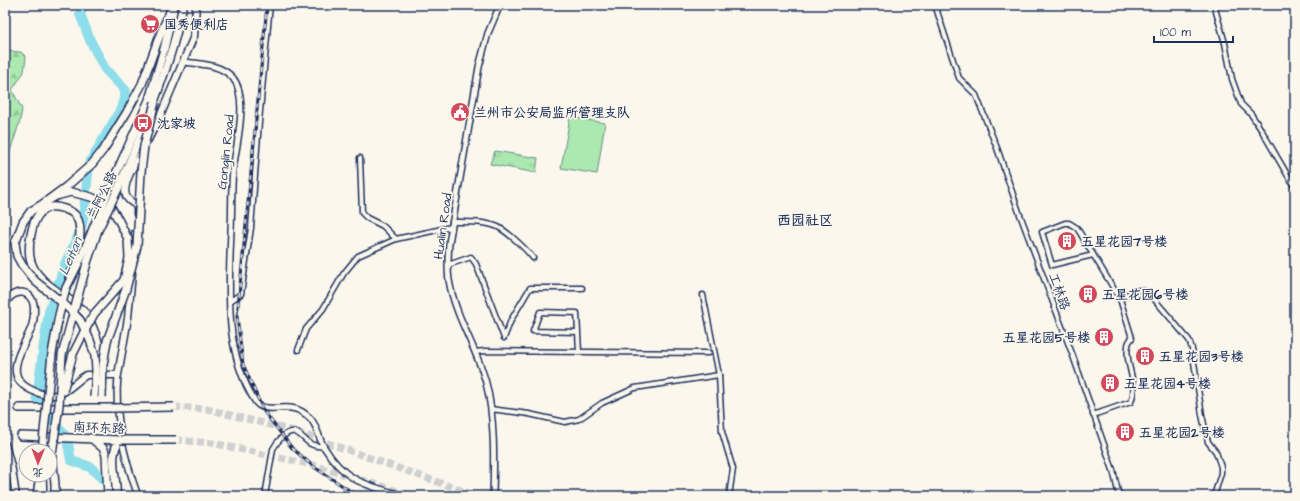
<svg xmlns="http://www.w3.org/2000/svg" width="1300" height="501" viewBox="0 0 1300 501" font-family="'Architects Daughter','LXGW WenKai TC',sans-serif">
	<defs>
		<pattern id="forest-firs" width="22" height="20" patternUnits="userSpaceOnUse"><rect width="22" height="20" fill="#ace9b0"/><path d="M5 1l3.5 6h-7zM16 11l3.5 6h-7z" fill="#93c89a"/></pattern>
		<pattern id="park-tufts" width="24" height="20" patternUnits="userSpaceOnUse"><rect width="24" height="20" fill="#ace9b0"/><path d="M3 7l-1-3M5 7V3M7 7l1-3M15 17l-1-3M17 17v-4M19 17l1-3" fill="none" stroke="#93c89a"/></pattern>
	</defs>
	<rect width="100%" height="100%" fill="#fbf7ec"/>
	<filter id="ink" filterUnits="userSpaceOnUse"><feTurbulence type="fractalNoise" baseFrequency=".025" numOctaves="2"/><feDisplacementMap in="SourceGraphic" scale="8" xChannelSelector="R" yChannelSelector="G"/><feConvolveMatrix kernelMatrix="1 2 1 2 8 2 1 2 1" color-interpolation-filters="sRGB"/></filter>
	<g filter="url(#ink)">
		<path fill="#ace9b0" stroke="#648c87" d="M 570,117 L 605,123 L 597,174 L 561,168 Z"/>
		<path fill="url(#forest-firs)" stroke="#648c87" d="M 5,51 L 21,52 L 26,57 L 24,72 L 12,90 L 22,109 L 20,121 L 5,167 Z"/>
		<path fill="url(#park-tufts)" stroke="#648c87" d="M 495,151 L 538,158 L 536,173 L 490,164 Z"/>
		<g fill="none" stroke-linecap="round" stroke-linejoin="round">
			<path stroke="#8eddeb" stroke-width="10" d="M 84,5 L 80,14 L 90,40 L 105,69 L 126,91 L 121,109 L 89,164 L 83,220 L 80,232 L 65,264 L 49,312 L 44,344 L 37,398 L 67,439 L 71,460 L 90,467 L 106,482 L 113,496"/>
			<g stroke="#cecfd0" stroke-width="7" stroke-dasharray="7 3.5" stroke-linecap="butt">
				<path d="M 174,407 L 207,409 L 294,431 L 477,496"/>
				<path d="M 5,408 L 19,408"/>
				<path d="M 5,436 L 21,436"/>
				<path d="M 176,440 L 212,443 L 313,465 L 414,496"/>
			</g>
			<defs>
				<g id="minor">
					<path d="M 935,5 L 959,78 L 976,95 L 997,148 L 1019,212 L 1073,356 L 1113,470 L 1119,496"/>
					<path d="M 1214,5 L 1225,43 L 1232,79 L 1241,104 L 1251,114 L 1262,131 L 1295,188"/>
					<path d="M 360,158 L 362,213 L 367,218 L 383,226 L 396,239"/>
					<path d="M 452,222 C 467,222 484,221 498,227 C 508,232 526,249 533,258"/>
					<path d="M 1093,255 L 1052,265 L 1042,232 L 1065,223 L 1069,223 L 1077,228 L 1120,299 L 1132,338 C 1130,340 1128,343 1128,346 C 1124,363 1139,383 1131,402 L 1093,415"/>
					<path d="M 448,265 L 471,257 L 476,264 L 504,338 L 511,320 L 530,288 L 582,288"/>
					<path d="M 703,295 L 719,375 L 722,432 L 733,469 L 729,496"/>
					<path d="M 1120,299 C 1131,292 1137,287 1149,293 L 1189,340 L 1192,349 L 1202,415 L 1208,442 L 1216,452 L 1221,467 L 1221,473 L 1214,496"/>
					<path d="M 230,301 L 241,294 L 251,228 L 259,122 L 270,5"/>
					<path d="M 578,332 L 533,331 L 540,312 L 577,313 L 579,352"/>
					<path d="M 298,350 L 306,329 L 323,309 L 344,273 L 358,256 L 396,239 L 451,227"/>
					<path d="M 475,352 L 485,351 L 709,353"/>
					<path d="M 491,409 L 529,414 L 565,422 L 579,419 L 602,403 L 635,388 L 719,375"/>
					<path d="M 265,496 L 273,449 C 276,443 286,430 295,432 C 301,434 305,441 311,444 C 314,446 320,446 324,447"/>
				</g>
				<g id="tertiary">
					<path d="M 183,62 C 200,64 221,64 233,78 C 249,98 236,146 233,170 C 231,190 232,210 231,230 C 229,286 223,351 255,401 C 262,413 279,406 291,408 C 298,409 305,413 310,418 C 318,426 318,438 324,447 C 346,483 367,485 404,496"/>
					<path d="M 118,375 C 114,417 124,457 138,496"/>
					<path d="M 493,496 C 494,461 495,417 486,383 C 477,348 455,317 449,280 C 447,268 448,256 449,243 L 479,67 L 488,33 L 500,5"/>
				</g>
				<g id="secondary">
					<path d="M 148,140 L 161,114 L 194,36 L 196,5"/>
					<path d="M 137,214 C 138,202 133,205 128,199 C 118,188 137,160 143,150"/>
					<path d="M 133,253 L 135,233"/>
					<path d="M 5,305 C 13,286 35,289 34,311 C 34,317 33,324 31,329 C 21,352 0,379 36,392 C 62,402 67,388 86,375 L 118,375 L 128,318 L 132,273"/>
					<path d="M 5,444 L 12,470 L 16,496"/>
				</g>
				<g id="trunk">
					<path d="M 110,187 L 149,100 L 164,49 L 173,11"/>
					<path d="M 117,191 C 143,130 170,70 183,5"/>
					<path d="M 44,203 L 67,186 L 92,164 L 104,149 L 127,112 L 142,84 L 161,32 L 173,5"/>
					<path d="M 22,265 L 17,256 L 15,243 L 23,222 L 31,211 L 56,196 L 71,192 L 91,197 L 111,207 L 119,221"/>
					<path d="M 69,278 C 74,261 92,218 67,210 C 62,208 56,206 50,207 C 39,210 34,221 32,230 C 26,255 29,270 50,286 C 57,292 65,296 72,302 C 77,306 83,310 86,314 C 95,329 100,346 103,362"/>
					<path d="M 19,408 L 113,408"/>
					<path d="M 21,436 L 120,440 C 107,456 118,478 116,496"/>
					<path d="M 91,438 L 104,449 L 106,456 L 108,496"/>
					<path d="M 52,454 L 55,484 L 55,496"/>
					<path d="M 42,475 L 43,496"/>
					<path d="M 37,496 L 39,482 L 41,480"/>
				</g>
			</defs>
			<use href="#minor" stroke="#1b2f5e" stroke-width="7"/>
			<use href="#tertiary" stroke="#1b2f5e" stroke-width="8"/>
			<use href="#secondary" stroke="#1b2f5e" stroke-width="9"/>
			<use href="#trunk" stroke="#1b2f5e" stroke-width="10"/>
			<use href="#minor" stroke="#fbf7ec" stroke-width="4"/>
			<use href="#tertiary" stroke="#fbf7ec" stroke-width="5"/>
			<use href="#secondary" stroke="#fbf7ec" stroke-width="6"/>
			<use href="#trunk" stroke="#fbf7ec" stroke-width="7"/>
			<defs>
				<path id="rail" d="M 267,5 L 237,317 L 243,364 L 263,410 L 292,448 L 314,467 L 358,496"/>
			</defs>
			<use href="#rail" stroke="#1b2f5e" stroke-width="3"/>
			<use href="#rail" stroke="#fbf7ec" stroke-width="1.5" stroke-dasharray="4.5" stroke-linecap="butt"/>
			<defs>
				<g id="trunk-bridge">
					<path d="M 22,265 L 35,281 L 64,304 L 80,320 L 90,340 L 95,356 L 96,370 L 94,397"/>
					<path d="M 63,391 L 73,354 L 83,334 L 94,314 L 124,280 L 129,258 L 128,239 L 119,221"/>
					<path d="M 102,397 L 103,365 L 107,341 L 126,289 L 137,246 L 141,172 L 144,146 L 155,102"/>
					<path d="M 113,408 L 174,407"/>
					<path d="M 120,440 L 176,440"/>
					<path d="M 42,451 L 52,354 L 59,315 L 66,288 L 81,258 L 110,187"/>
					<path d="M 52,454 L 59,405 L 62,355 L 87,263 L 98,230 L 117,191"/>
				</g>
			</defs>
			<use href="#trunk-bridge" stroke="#1b2f5e" stroke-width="10" stroke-linecap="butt"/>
			<use href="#trunk-bridge" stroke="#fbf7ec" stroke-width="7"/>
		</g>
	</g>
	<defs>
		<symbol id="supermarket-disc" viewBox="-11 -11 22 22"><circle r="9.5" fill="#d1495b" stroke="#fbf7ec"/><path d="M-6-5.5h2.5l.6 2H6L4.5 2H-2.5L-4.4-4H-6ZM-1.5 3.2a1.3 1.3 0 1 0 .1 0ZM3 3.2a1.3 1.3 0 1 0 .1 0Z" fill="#fff"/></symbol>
		<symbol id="civic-disc" viewBox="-11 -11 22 22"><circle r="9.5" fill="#d1495b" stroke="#fbf7ec"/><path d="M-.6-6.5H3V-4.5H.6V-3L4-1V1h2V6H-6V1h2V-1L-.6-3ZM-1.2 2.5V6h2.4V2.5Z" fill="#fff"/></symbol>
		<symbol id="bus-disc" viewBox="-11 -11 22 22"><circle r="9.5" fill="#d1495b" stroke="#fbf7ec"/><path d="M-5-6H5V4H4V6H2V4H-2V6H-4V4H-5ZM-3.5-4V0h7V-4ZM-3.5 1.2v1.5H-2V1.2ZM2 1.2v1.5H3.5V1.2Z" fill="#fff"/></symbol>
		<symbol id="building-disc" viewBox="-11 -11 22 22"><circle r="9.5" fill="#d1495b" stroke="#fbf7ec"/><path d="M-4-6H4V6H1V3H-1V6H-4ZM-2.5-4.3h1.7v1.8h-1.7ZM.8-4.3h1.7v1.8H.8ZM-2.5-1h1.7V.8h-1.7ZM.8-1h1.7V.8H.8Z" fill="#fff"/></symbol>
	</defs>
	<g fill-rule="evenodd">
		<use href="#supermarket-disc" x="139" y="13" width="22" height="22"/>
		<use href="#civic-disc" x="449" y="101" width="22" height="22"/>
		<use href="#bus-disc" x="132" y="112" width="22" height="22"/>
		<use href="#building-disc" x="1056" y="230" width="22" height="22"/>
		<use href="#building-disc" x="1077" y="283" width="22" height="22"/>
		<use href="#building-disc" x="1093" y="326" width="22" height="22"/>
		<use href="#building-disc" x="1134" y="345" width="22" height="22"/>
		<use href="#building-disc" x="1099" y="372" width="22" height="22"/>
		<use href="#building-disc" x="1114" y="421" width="22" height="22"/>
	</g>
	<g text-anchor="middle" stroke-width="3.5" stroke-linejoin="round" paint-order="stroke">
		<g font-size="13" font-weight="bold" fill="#1b2f5e" stroke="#fbf7ec" text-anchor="start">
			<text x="164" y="29">国秀便利店</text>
			<text x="474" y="117">兰州市公安局监所管理支队</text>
			<text x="157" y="128">沈家坡</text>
			<text x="1081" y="246">五星花园7号楼</text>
			<text x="1102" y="299">五星花园6号楼</text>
			<text x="1090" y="342" text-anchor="end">五星花园5号楼</text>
			<text x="1159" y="361">五星花园3号楼</text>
			<text x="1124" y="388">五星花园4号楼</text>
			<text x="1139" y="437">五星花园2号楼</text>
		</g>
		<g font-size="13" fill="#1b2f5e" stroke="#fbf7ec">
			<text transform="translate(225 152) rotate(-84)" y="5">Gonglin Road</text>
			<text transform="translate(101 195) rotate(-64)" y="5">兰阿公路</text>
			<text transform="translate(442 226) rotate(-82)" y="5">Hualin Road</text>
			<text transform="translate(1060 291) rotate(70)" y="5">工林路</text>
			<text transform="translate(99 427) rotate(2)" y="5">南环东路</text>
		</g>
		<g font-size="14" font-weight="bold" fill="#1b2f5e" stroke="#fbf7ec">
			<text x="805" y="225">西园社区</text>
		</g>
		<g font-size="14" font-style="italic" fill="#385a81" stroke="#fbf7ec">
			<text transform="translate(70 256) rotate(-67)" y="5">Leitan</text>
		</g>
	</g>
	<rect width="1300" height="501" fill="none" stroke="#fbf7ec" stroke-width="20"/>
	<rect x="10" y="10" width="1280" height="481" fill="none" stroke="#1b2f5e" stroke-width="1.5" filter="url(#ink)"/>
	<g transform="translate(38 463) rotate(181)"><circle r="19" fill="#fbf7ec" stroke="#a1a7b3"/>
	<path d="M0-3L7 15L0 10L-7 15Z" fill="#d1495b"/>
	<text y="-6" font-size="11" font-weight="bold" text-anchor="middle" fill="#1b2f5e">北</text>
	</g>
	<path d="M1154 36v6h79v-6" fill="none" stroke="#1b2f5e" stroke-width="2"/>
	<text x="1160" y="36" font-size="12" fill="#1b2f5e" stroke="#fbf7ec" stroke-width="3" paint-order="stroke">100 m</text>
</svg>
